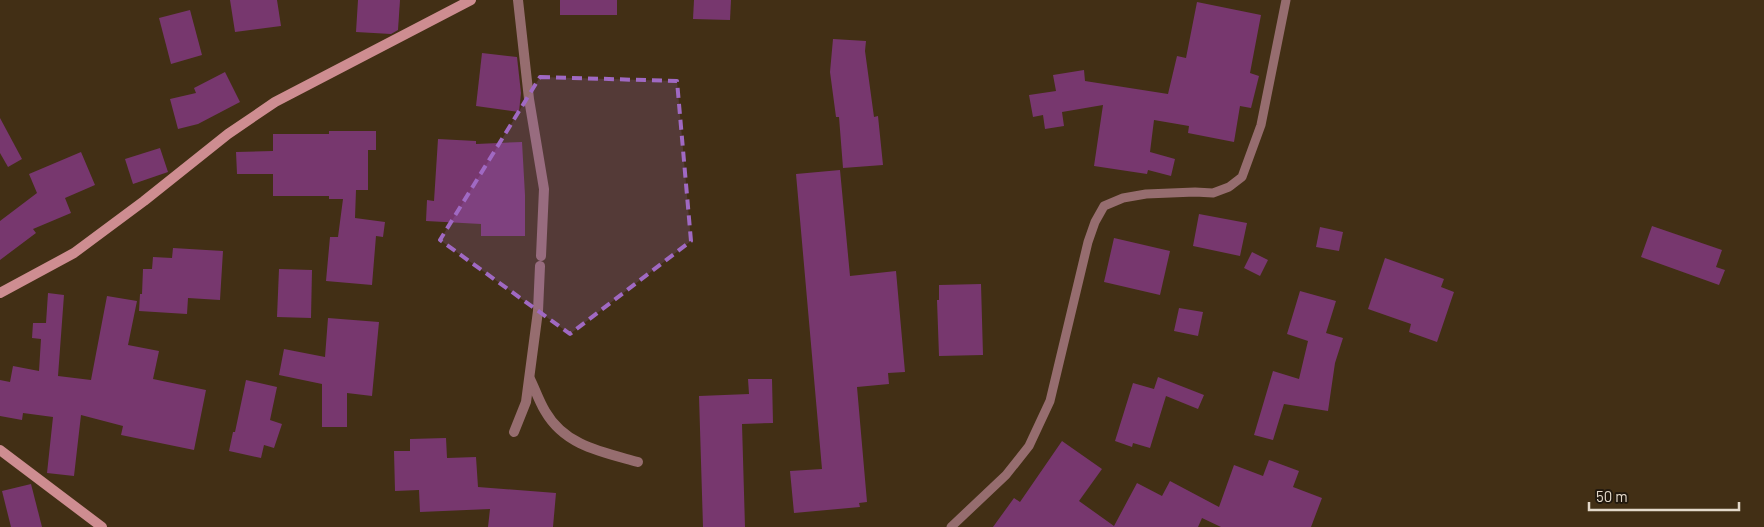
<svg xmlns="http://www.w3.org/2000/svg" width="1764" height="527" viewBox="0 0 1764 527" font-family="Barlow,sans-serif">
	<rect width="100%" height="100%" fill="#422f15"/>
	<g fill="#77376e">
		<path d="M 230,0 L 277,0 L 281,26 L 235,32 Z"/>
		<path d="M 358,0 L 400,0 L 398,30 L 391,34 L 356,32 Z"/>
		<rect x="560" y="0" width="57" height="15"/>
		<path d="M 694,0 L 731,0 L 730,20 L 693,19 Z"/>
		<path d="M 1197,2 L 1261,15 L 1250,73 L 1259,76 L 1251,108 L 1240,106 L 1234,142 L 1188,133 L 1189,126 L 1154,120 L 1150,152 L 1175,159 L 1171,176 L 1148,170 L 1147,174 L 1094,166 L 1103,105 L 1062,112 L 1064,126 L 1045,129 L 1043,115 L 1033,117 L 1029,95 L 1056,91 L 1053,75 L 1084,70 L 1085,81 L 1168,94 L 1177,56 L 1186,58 Z"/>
		<path d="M 190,10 L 202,55 L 171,64 L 159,18 Z"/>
		<path d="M 833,39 L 866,41 L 865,51 L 874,117 L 878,116 L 883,165 L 843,168 L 839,117 L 836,117 L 830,72 Z"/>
		<path d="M 482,53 L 517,57 L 521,93 L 519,112 L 476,106 Z"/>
		<path d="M 225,72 L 240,102 L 198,124 L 178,129 L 170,99 L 196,93 L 194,88 Z"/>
		<path d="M 0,118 L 22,159 L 8,167 L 0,153 Z"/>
		<path d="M 329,131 L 376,131 L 376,150 L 368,150 L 368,190 L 356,190 L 355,218 L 385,222 L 383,237 L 376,236 L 372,285 L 326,281 L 330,237 L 338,237 L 343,199 L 329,199 L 329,196 L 273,196 L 273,174 L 237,174 L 236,152 L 273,151 L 273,134 L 329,134 Z"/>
		<path d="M 438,139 L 476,141 L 476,144 L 522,142 L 525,195 L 525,236 L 481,236 L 481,224 L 426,221 L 427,200 L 434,201 Z"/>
		<path d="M 160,148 L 168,172 L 133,184 L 125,159 Z"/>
		<path d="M 81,152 L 95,185 L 65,198 L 71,213 L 33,229 L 36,233 L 0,260 L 0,221 L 37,193 L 29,174 Z"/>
		<path d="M 840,170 L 850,276 L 896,271 L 905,372 L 888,373 L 889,384 L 857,387 L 867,502 L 859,503 L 860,507 L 794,513 L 790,471 L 822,469 L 796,174 Z"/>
		<path d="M 1199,214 L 1247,223 L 1240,256 L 1193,246 Z"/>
		<path d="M 1652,226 L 1722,250 L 1716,267 L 1725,270 L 1719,285 L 1641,257 Z"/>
		<path d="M 1320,227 L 1343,232 L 1339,251 L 1316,247 Z"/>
		<path d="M 1114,238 L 1170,251 L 1160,295 L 1104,282 Z"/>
		<path d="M 173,248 L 223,251 L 220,300 L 188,298 L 187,314 L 139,311 L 140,294 L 142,294 L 143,269 L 152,269 L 153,257 L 172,258 Z"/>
		<path d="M 1252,252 L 1268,260 L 1260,276 L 1244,268 Z"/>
		<path d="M 1385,258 L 1444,279 L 1441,287 L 1454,292 L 1437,342 L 1409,332 L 1411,324 L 1368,309 Z"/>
		<path d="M 279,269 L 312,270 L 311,318 L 277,317 Z"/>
		<path d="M 981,284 L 983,355 L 939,356 L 937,300 L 939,300 L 939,285 Z"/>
		<path d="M 1300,291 L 1336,301 L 1326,333 L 1343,338 L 1335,363 L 1328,411 L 1284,404 L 1273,440 L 1254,435 L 1273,371 L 1299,379 L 1308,341 L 1287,334 Z"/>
		<path d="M 48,293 L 64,295 L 58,376 L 91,380 L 107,296 L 137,301 L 128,345 L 159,351 L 153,379 L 206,390 L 194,450 L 121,435 L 123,426 L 81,415 L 74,476 L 47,473 L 53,417 L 23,413 L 22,420 L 0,416 L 0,380 L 10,382 L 13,366 L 39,371 L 41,339 L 32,338 L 33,323 L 46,323 Z"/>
		<path d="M 1179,308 L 1203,312 L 1198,336 L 1174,331 Z"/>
		<path d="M 328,318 L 379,322 L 372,396 L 347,393 L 347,427 L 322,427 L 322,384 L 279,375 L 284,349 L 325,357 Z"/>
		<path d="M 1158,377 L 1204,395 L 1198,409 L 1166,396 L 1150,448 L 1133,443 L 1132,447 L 1115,441 L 1133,383 L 1154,389 Z"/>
		<path d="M 748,379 L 772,379 L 773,423 L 742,424 L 745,527 L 703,527 L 699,396 L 749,394 Z"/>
		<path d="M 246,380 L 277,387 L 270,420 L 282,424 L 274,448 L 264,445 L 261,458 L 229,451 L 233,432 L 235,432 Z"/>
		<path d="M 446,438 L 447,458 L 476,457 L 478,487 L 556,493 L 553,527 L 488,527 L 490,509 L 420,512 L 419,490 L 395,491 L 394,451 L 410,451 L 410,439 Z"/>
		<path d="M 1062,441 L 1102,469 L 1079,501 L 1114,526 L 1137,483 L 1162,496 L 1170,481 L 1219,507 L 1234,465 L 1263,476 L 1269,460 L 1299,471 L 1293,487 L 1322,498 L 1311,527 L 1221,527 L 1202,518 L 1198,527 L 993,527 L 1014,498 L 1020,502 Z"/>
		<path d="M 31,484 L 42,527 L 11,527 L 2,491 Z"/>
	</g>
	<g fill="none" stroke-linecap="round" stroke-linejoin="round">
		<path stroke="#966d6f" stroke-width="9" d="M 951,527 L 1006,475 L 1029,446 L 1050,401 L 1088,242 L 1095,222 L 1104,206 L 1123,198 L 1146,194 L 1195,192 L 1213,193 L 1229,187 L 1242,177 L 1261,125 L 1286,0"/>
		<g stroke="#966d6f" stroke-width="10">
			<path d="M 518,0 L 529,99 L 544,189 L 541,256"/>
			<path d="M 530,379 C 535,389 539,401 545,411 C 565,446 602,452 638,462"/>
			<path d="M 514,432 L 526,402 L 538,311 L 540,266"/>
		</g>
		<g stroke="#ce8d91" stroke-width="10">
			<path d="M 0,293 L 74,253 L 144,201 L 228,134 L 275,102 L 471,0"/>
			<path d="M 0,450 L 102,527"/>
		</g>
	</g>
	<path fill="#a069c3" fill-opacity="0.2" stroke="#a069c3" stroke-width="4" stroke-dasharray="10 6" stroke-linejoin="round" d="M 540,77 L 677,81 L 691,241 L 570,334 L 440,240 Z"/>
	<path d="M1589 502v8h150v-8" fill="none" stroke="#e4d9ca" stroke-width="2.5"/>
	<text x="1596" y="502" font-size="15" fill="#e4d9ca" stroke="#22190e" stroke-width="4" paint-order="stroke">50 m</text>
</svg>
